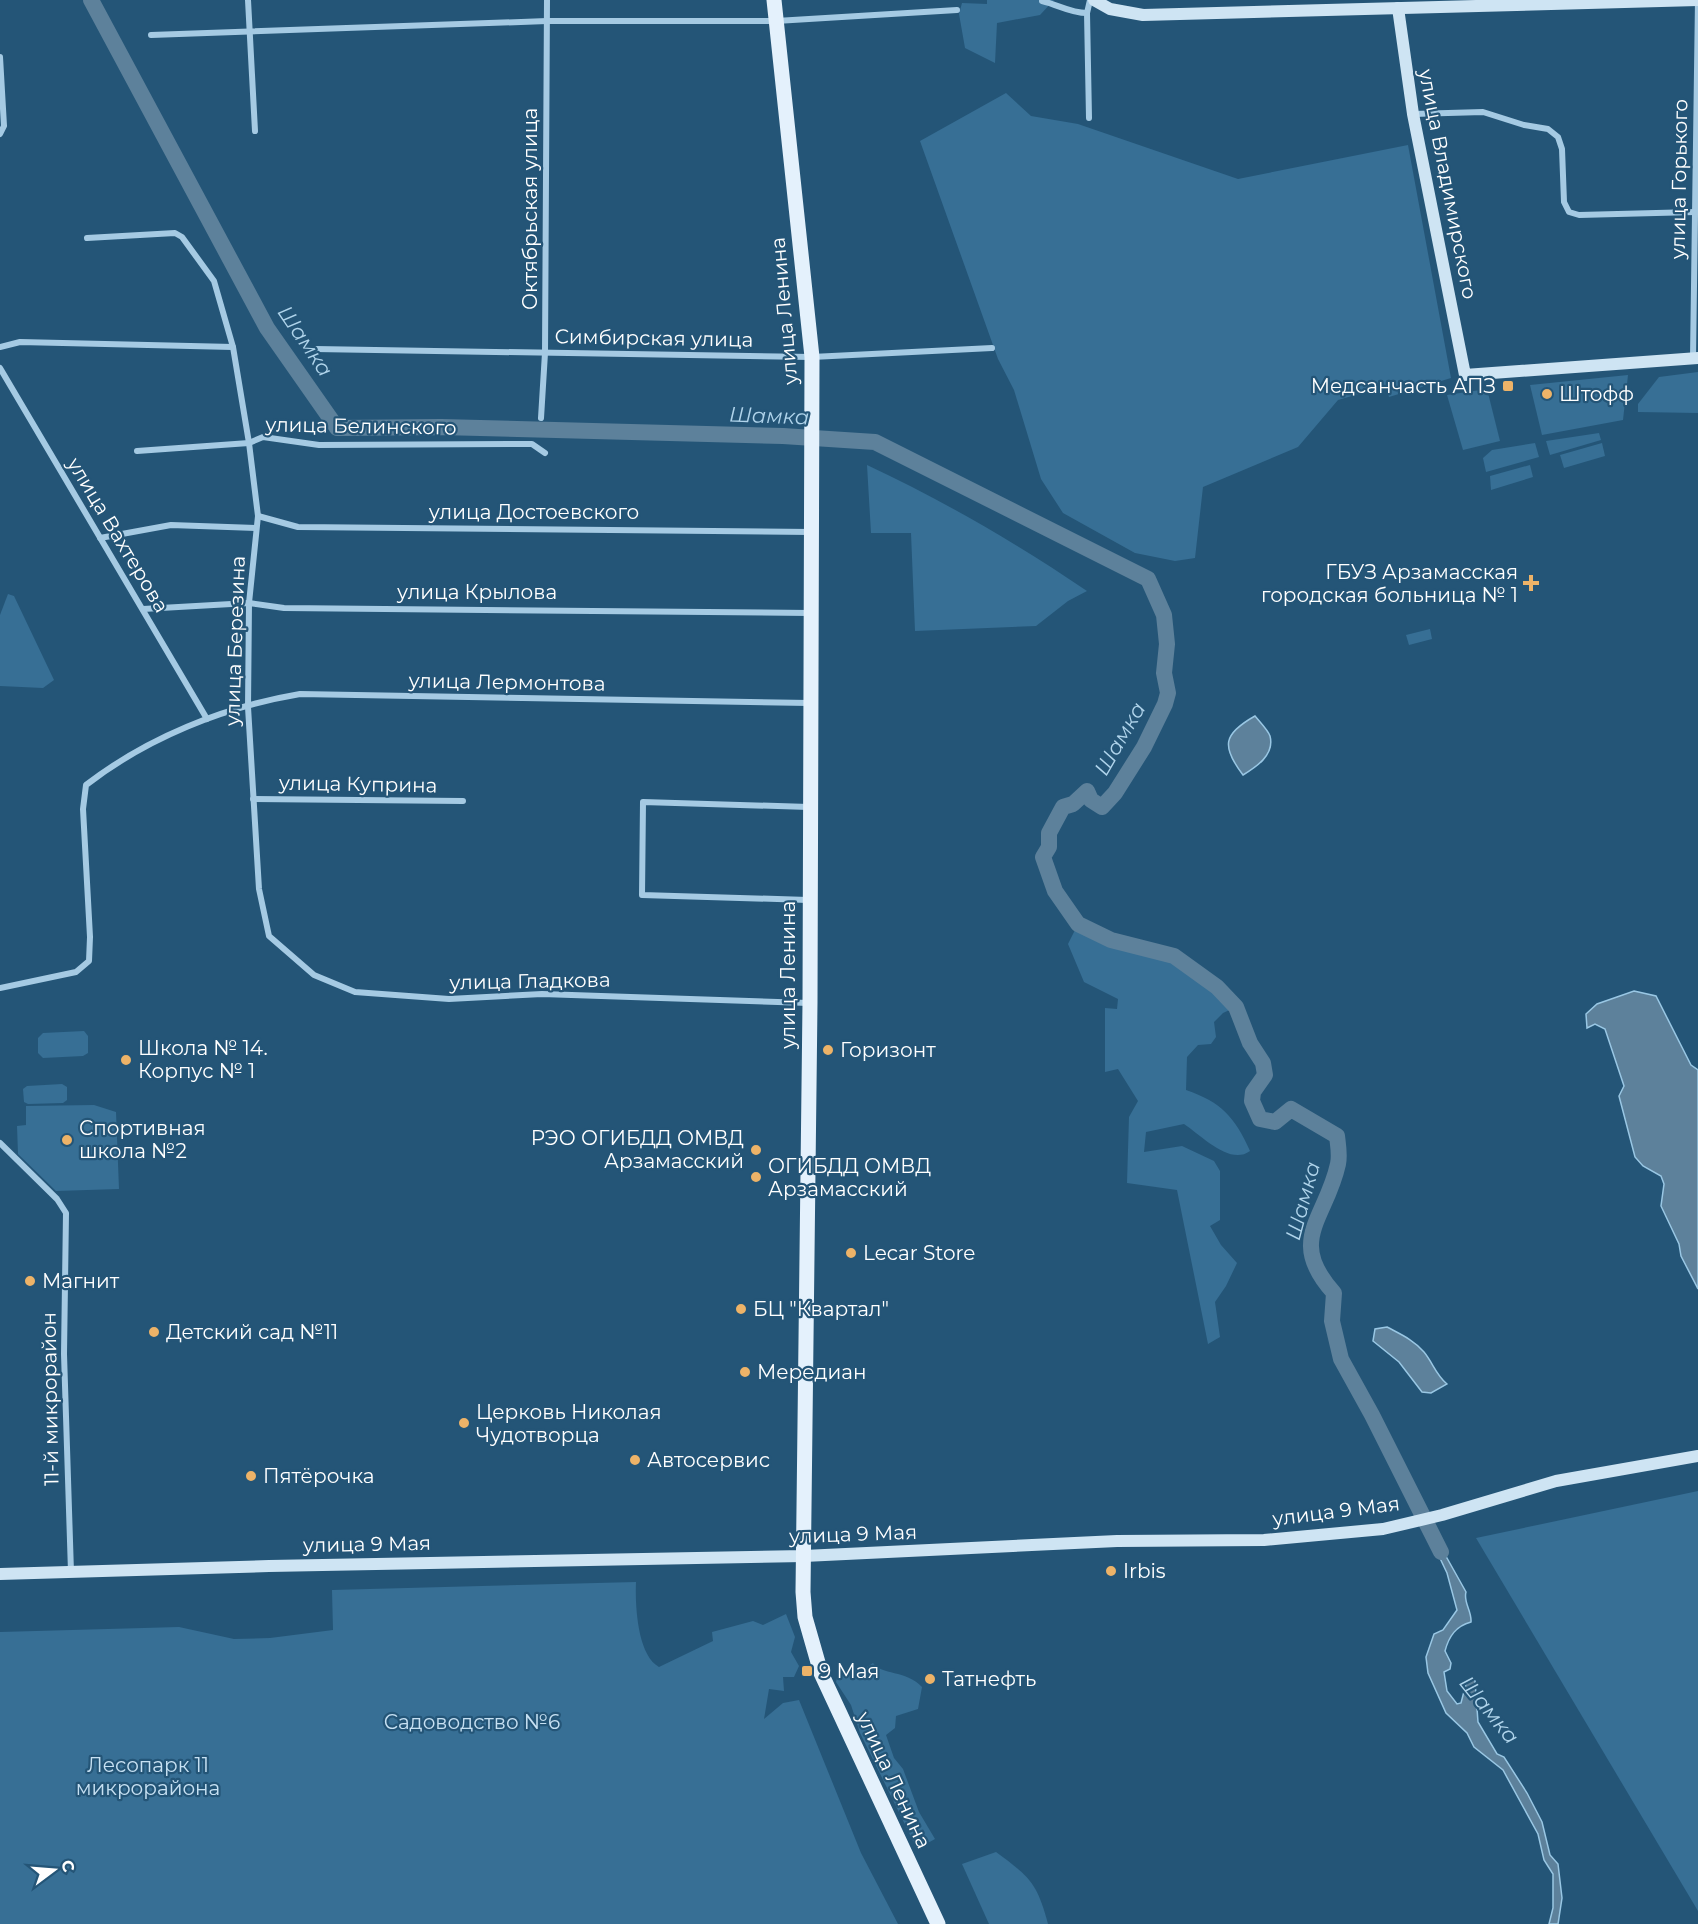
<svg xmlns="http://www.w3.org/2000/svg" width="1698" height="1924" viewBox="0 0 1698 1924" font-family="Montserrat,sans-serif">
	<rect width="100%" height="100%" fill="#245577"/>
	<g fill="#376f95">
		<path d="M 987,0 L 1054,0 L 1040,15 L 997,23 L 995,63 L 965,48 L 959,14 L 962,3 L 987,4 Z"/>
		<path d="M 1006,93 L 1031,116 L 1078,124 L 1238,179 L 1408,145 L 1451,378 L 1389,397 L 1386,386 L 1338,400 L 1298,447 L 1203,487 L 1195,558 L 1175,561 L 1135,553 L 1063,513 L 1041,479 L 1014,390 L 998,359 L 920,141 Z"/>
		<path d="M 1698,372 L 1698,413 L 1638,412 L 1638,404 L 1659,377 Z"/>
		<path d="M 1628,375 L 1623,420 L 1542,435 L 1530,385 Z"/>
		<path d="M 1487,389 L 1500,441 L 1463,450 L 1447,395 Z"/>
		<path d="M 1599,433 L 1601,440 L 1550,455 L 1546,441 Z"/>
		<path d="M 1535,443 L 1539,457 L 1486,472 L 1483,458 L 1492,450 Z"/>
		<path d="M 1602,443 L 1605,456 L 1564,468 L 1560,455 Z"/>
		<path d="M 867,465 C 944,501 1016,543 1087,591 L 1068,601 L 1036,626 L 915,631 L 911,533 L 871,533 Z"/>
		<path d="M 1530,465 L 1533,477 L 1491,490 L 1490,476 Z"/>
		<path d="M 8,594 L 14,596 L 54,680 L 43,688 L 0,686 L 0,615 Z"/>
		<path d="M 1430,629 L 1432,639 L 1409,645 L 1406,635 Z"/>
		<path d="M 1078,924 L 1111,940 L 1174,956 L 1217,987 L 1236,1007 L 1223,1013 L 1214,1022 L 1216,1037 L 1211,1044 L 1198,1045 L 1187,1057 L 1186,1090 C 1221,1102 1235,1117 1250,1151 C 1230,1166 1202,1136 1184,1124 L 1146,1132 L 1144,1152 L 1182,1146 L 1214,1161 L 1220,1171 L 1220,1220 L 1210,1226 L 1221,1245 L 1237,1263 L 1226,1286 L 1215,1302 L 1220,1337 L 1208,1344 L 1177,1190 L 1127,1183 L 1129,1117 L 1138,1101 L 1118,1069 L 1105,1072 L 1105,1008 L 1117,1009 L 1118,999 L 1084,982 L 1068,944 Z"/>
		<path d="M 84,1031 L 88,1036 L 88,1053 L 83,1056 L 43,1058 L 38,1053 L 38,1038 L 43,1033 Z"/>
		<path d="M 62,1084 L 67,1087 L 67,1100 L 63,1103 L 28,1104 L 24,1102 L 23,1089 L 27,1086 Z"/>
		<path d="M 94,1105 L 116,1112 L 119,1189 L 56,1191 L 18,1154 L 17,1126 L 26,1125 L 26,1106 Z"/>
		<path d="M 1698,1491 L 1698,1911 L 1476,1538 Z"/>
		<path d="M 636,1582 C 635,1604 637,1655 659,1667 L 713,1641 L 712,1632 L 753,1621 L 763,1625 L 786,1614 L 795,1637 L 791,1652 L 799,1666 L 794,1677 L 783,1677 L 784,1691 L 769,1689 L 764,1719 L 783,1703 L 799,1700 L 861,1853 L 898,1924 L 0,1924 L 0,1632 L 179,1627 L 234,1639 L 270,1638 L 333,1630 L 332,1590 Z"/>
		<path d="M 873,1663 C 881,1675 906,1670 922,1687 L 918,1709 L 896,1716 L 895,1728 L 886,1735 L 894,1758 L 903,1769 L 919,1812 L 935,1839 L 917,1849 L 860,1733 L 851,1705 L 836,1682 L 838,1674 L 847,1669 L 864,1669 Z"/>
		<path d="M 996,1852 C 1030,1877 1037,1883 1048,1924 L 989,1924 L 962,1864 Z"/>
	</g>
	<g fill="#5d819b" stroke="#99c7e4" stroke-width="1.5">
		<path d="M 1255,716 C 1259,721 1268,730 1270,736 C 1275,755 1256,767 1243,775 C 1221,746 1223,734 1255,716 Z"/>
		<path d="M 1634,991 L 1656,996 L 1691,1065 L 1698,1070 L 1698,1289 L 1681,1256 L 1679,1244 L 1661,1206 L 1664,1184 L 1661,1176 L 1643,1166 L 1635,1157 L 1619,1096 L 1624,1086 L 1605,1029 L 1595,1024 L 1587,1028 L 1586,1014 L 1597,1004 Z"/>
		<path d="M 1387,1327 C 1400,1334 1414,1340 1424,1352 C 1433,1363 1436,1375 1447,1384 L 1431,1393 L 1422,1392 L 1399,1362 L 1373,1341 L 1375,1329 Z"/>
		<path d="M 1435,1531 L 1438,1542 L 1466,1592 C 1463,1602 1472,1611 1471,1622 C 1456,1626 1449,1636 1445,1651 L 1451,1663 L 1450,1669 L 1444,1672 L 1447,1691 L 1457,1704 L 1461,1703 L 1467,1680 L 1471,1677 L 1475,1681 L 1478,1722 L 1497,1754 L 1504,1757 L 1527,1793 L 1542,1822 L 1550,1855 L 1558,1864 L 1562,1898 L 1558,1924 L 1549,1924 L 1553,1908 L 1553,1874 L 1544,1860 L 1538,1834 L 1503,1770 L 1474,1747 L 1467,1733 L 1446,1713 L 1428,1673 L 1426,1657 L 1434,1634 L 1443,1630 L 1457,1610 L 1447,1573 L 1428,1533 Z"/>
	</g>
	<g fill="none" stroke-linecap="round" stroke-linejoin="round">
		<path stroke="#5d819b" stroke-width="16" d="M 91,0 L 267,328 L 337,428 L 441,427 L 783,436 L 875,442 L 1148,579 L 1164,615 L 1167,644 L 1164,673 L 1168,693 L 1165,704 L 1144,747 L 1115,793 L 1102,807 L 1091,800 L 1087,791 L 1073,804 L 1063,807 L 1049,833 L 1049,847 L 1043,857 L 1055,891 L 1078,924 L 1111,940 L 1174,956 L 1217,987 L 1236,1007 L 1250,1043 L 1263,1063 L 1265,1075 L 1253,1092 L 1252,1101 L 1260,1119 L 1275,1122 L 1291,1109 L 1337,1136 C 1338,1145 1340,1155 1338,1164 C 1326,1219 1286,1240 1334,1293 L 1332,1321 L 1341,1359 L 1372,1415 L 1441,1552"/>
		<g stroke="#a5cae3" stroke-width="6">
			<path d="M 248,0 L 255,131"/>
			<path d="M 1042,1 C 1059,5 1070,13 1087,13"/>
			<path d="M 151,35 L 547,21 L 776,21 L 957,10"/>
			<path d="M 0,57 L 4,126 L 0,134"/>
			<path d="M 1413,114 L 1483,112 L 1524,125 L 1548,129 L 1558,137 L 1562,149 L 1564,202 L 1569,212 L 1579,215 L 1695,212"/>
			<path d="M 1089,118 L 1087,13 L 1090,0"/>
			<path d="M 0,347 L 20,342 L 233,347 L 214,281 L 182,237 L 175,233 L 87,238"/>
			<path d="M 233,347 L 249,443 L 258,516 L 249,603 L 248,707 L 259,889 L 269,936 L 314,975 L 355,992 L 449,999 L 542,994 L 809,1003"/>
			<path d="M 315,349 L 812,357 L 992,348"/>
			<path d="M 1693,358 L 1698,0"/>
			<path d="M 0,368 L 207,719"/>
			<path d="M 541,418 L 545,353 L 547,0"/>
			<path d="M 137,451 L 249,443 L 263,437 L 319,445 L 532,444 L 545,453"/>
			<path d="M 258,516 L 298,527 L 811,532"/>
			<path d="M 100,538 L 171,525 L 256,528"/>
			<path d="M 143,609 L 249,603 L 284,608 L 810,613"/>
			<path d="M 253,799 L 463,801"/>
			<path d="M 808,900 L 642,895 L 643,802 L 809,807"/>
			<path d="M 0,988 L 76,972 L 89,961 L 90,937 L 83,809 L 86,785 C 147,738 223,707 300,694 L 809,703"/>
			<path d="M 0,1143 L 57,1199 L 66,1213 L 64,1354 L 71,1572"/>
		</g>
		<g stroke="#cee4f3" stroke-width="12">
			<path d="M 1094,0 L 1110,9 L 1143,15 L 1698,0"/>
			<path d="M 1398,8 L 1413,114 L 1465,375 L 1698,358"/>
			<path d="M 0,1574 L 269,1566 L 804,1556 L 1117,1541 L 1264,1540 L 1383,1529 L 1442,1515 L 1556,1481 L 1698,1456"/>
		</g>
		<path stroke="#e4f1fc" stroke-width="15" d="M 774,0 L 812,357 L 810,1003 L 803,1592 L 805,1617 L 821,1673 L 938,1924"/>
	</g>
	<g fill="#edb368" stroke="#245577" stroke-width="2">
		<rect x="1502" y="380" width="12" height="12" rx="3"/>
		<circle cx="1547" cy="394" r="6"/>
		<path d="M1528 574h6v6h6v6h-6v6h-6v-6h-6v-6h6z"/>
		<circle cx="828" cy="1050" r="6"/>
		<circle cx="126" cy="1060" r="6"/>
		<circle cx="67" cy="1140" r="6"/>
		<circle cx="756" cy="1150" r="6"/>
		<circle cx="756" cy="1177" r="6"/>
		<circle cx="851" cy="1253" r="6"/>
		<circle cx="30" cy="1281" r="6"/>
		<circle cx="741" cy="1309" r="6"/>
		<circle cx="154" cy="1332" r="6"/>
		<circle cx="745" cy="1372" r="6"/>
		<circle cx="464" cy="1423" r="6"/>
		<circle cx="635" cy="1460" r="6"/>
		<circle cx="251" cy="1476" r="6"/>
		<circle cx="1111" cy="1571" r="6"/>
		<rect x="801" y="1665" width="12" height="12" rx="3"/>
		<circle cx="930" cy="1679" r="6"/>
	</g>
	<g text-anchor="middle" stroke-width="4.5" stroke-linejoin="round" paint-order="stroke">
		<g font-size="20" fill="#fff" stroke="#245577">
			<text transform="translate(1679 179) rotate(-89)" y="7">улица Горького</text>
			<text transform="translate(1448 184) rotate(79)" y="7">улица Владимирского</text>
			<text transform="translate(530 209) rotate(-90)" y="7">Октябрьская улица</text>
			<text transform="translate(784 311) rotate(-95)" y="7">улица Ленина</text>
			<text transform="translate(654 338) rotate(1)" y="7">Симбирская улица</text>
			<text transform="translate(361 426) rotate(1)" y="7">улица Белинского</text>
			<text x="534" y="519">улица Достоевского</text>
			<text transform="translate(118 535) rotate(59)" y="7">улица Вахтерова</text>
			<text x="477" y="599">улица Крылова</text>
			<text transform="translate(235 641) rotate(-88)" y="7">улица Березина</text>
			<text transform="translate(507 682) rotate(1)" y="7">улица Лермонтова</text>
			<text transform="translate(358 784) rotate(1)" y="7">улица Куприна</text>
			<text transform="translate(788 975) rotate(-90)" y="7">улица Ленина</text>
			<text transform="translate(530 981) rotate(-1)" y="7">улица Гладкова</text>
			<text transform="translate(50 1399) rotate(-91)" y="7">11-й микрорайон</text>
			<text transform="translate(1336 1511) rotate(-7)" y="7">улица 9 Мая</text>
			<text transform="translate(853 1534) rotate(-2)" y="7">улица 9 Мая</text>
			<text transform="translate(367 1544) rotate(-1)" y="7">улица 9 Мая</text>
			<text transform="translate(894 1780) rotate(65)" y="7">улица Ленина</text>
		</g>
		<g font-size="20" fill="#fff" stroke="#245577" text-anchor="start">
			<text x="1496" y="393" text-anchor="end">Медсанчасть АПЗ</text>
			<text x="1559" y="401">Штофф</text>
			<text x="1518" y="579" text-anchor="end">ГБУЗ Арзамасская<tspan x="1518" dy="23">городская больница № 1</tspan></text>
			<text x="138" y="1055">Школа № 14.<tspan x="138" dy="23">Корпус № 1</tspan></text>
			<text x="840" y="1057">Горизонт</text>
			<text x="79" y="1135">Спортивная<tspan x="79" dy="23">школа №2</tspan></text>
			<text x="744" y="1145" text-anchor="end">РЭО ОГИБДД ОМВД<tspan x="744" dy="23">Арзамасский</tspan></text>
			<text x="768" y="1173">ОГИБДД ОМВД<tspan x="768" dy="23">Арзамасский</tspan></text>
			<text x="863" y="1260">Lecar Store</text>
			<text x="42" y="1288">Магнит</text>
			<text x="753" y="1316">БЦ "Квартал"</text>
			<text x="166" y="1339">Детский сад №11</text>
			<text x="757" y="1379">Мередиан</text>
			<text x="476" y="1419">Церковь Николая<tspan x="476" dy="23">Чудотворца</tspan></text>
			<text x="647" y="1467">Автосервис</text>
			<text x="263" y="1483">Пятёрочка</text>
			<text x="1123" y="1578">Irbis</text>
			<text x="819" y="1678">9 Мая</text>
			<text x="942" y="1686">Татнефть</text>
		</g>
		<g font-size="20" fill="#c7e1f3" stroke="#245577">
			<text x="472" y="1729">Садоводство №6</text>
			<text x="148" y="1772">Лесопарк 11<tspan x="148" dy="23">микрорайона</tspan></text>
		</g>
		<g font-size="21" font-style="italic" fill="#b0d4eb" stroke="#245577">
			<text transform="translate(305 341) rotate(56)" y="7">Шамка</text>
			<text transform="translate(769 416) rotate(2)" y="7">Шамка</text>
			<text transform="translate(1120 739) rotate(-60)" y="7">Шамка</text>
			<text transform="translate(1303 1201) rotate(-75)" y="7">Шамка</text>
			<text transform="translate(1489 1710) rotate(51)" y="7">Шамка</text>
		</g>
	</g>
	<g transform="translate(54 1870) rotate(74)" stroke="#245577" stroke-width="4.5" paint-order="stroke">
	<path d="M0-4.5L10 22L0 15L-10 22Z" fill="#ffffff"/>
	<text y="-9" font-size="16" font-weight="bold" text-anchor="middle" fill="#ffffff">С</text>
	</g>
</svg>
